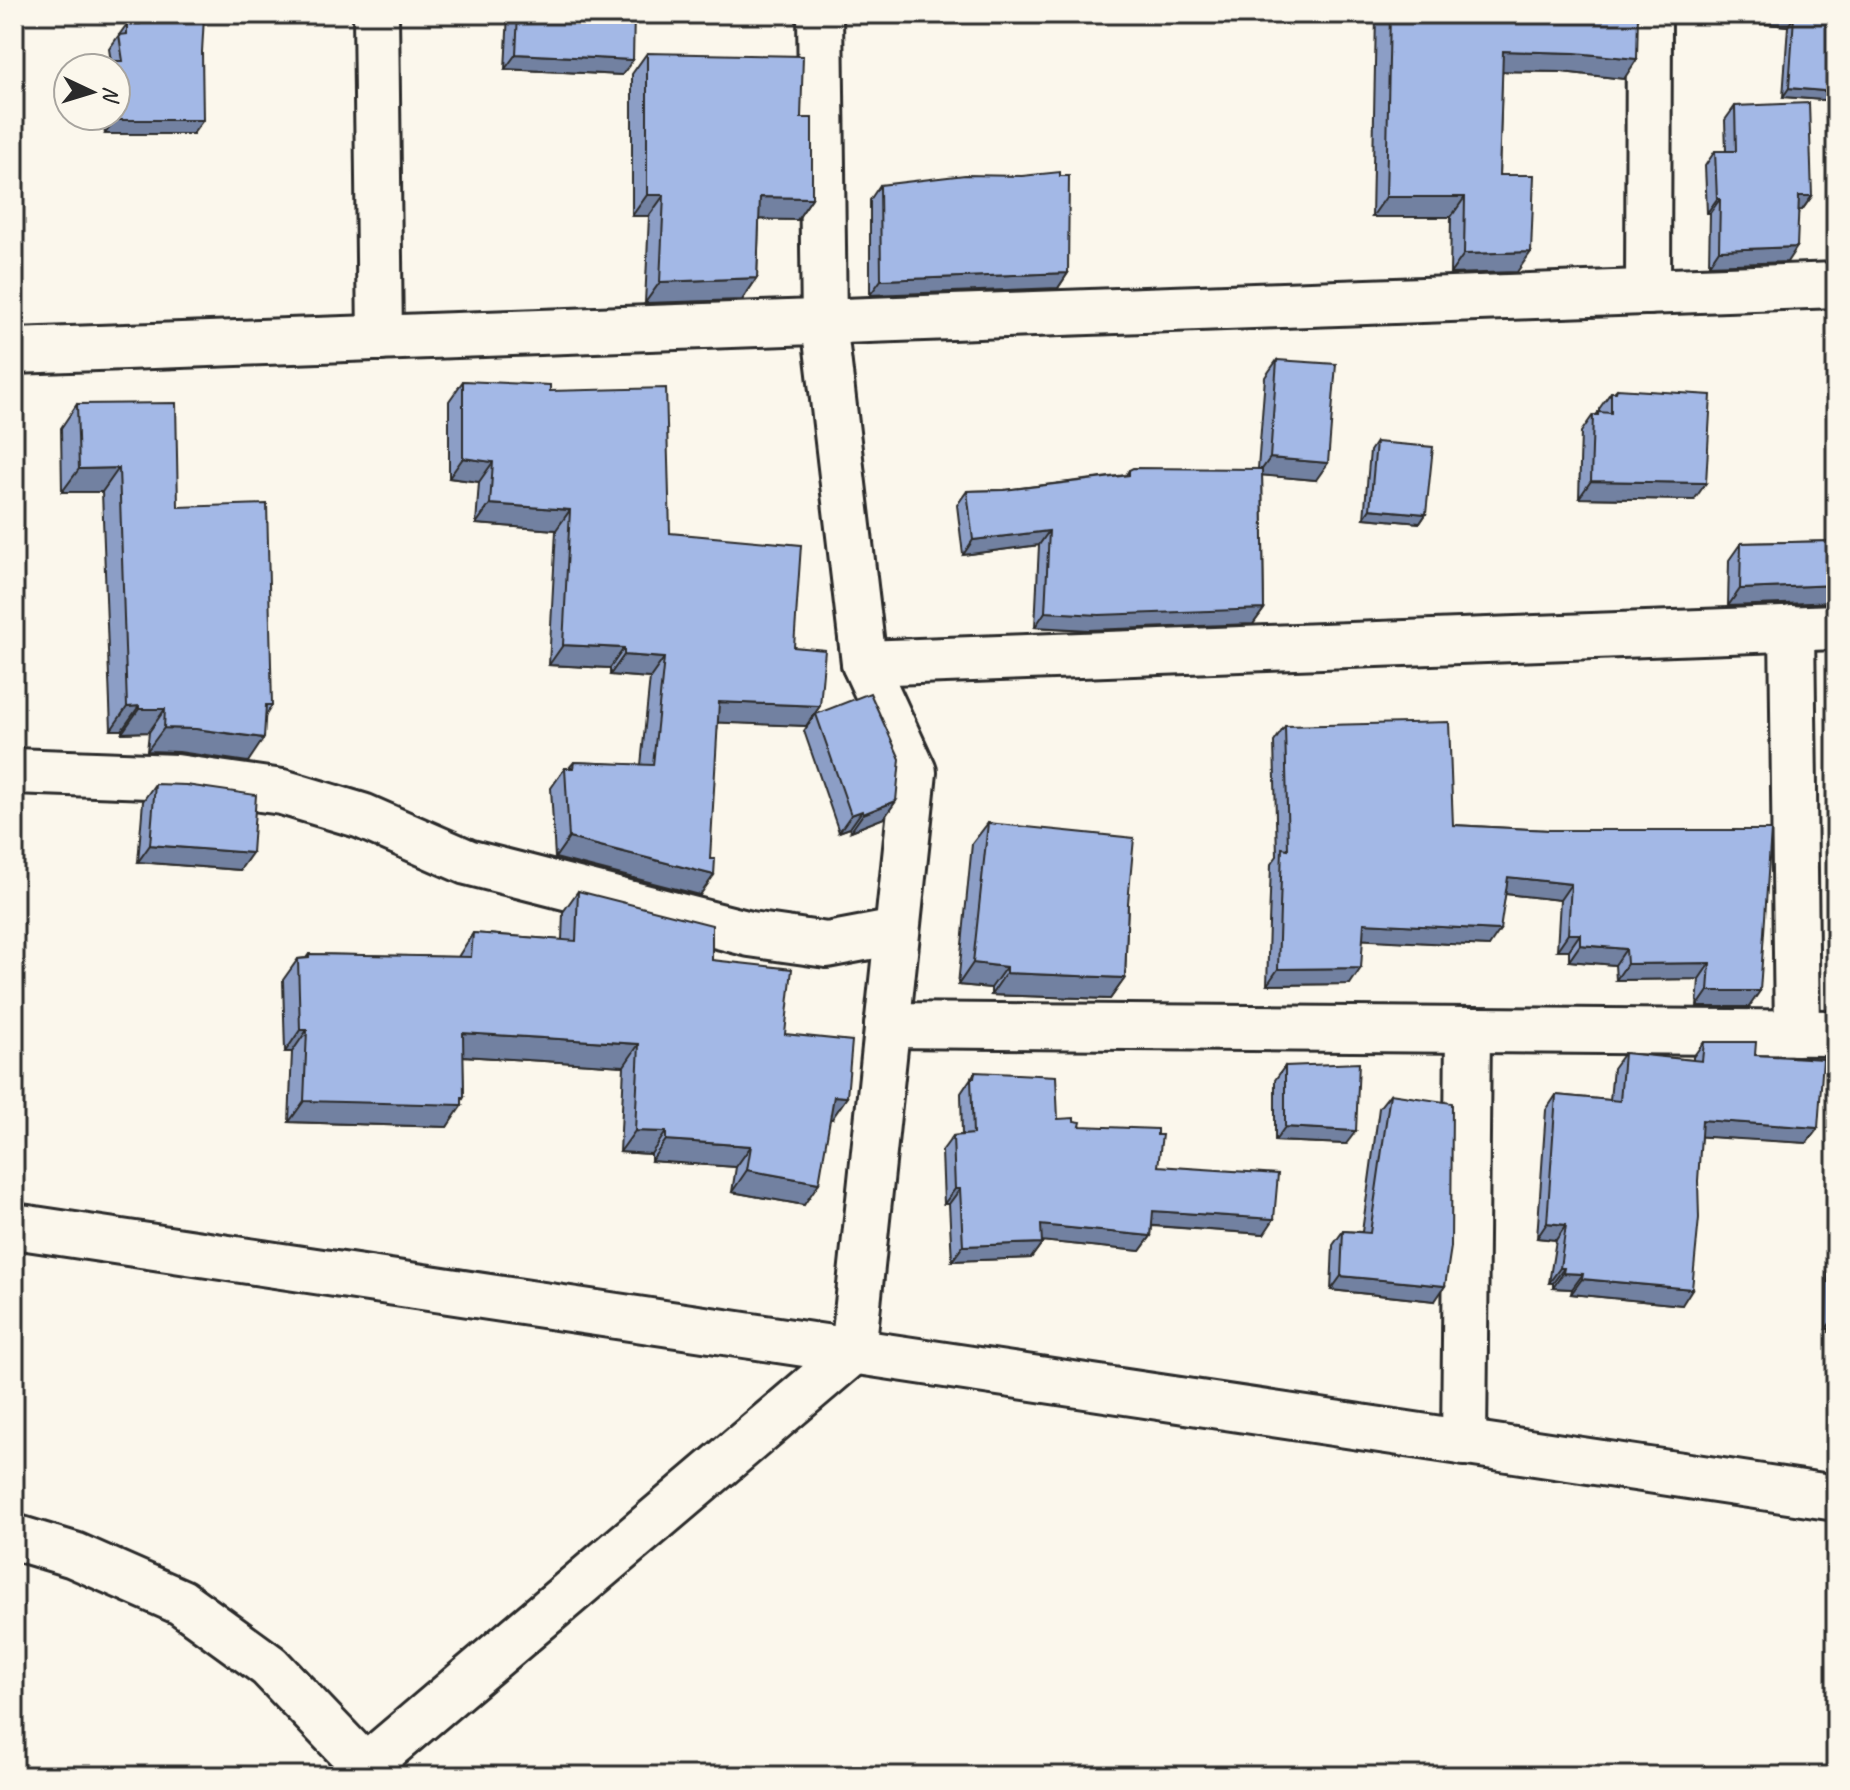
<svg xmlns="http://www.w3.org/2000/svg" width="1850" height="1790" viewBox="0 0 1850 1790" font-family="Caveat,sans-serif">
	<rect width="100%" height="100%" fill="#fbf7ec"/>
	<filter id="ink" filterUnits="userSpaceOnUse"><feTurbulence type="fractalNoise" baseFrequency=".0125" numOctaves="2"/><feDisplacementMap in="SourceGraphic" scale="16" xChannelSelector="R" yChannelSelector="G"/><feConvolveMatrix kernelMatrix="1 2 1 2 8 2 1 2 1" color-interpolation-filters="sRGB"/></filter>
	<g filter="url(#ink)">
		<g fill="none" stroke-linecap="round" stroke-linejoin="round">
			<defs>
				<g id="minor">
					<path d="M 376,14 L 380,338"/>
					<path d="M 1648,292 L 1649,14"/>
					<path d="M 14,351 L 1836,285"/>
					<path d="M 1792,628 L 1797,1033"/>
					<path d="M 864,663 L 1836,627"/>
					<path d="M 14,771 L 176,777 L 282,792 L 362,816 L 467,862 L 750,934 L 827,945 L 896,932"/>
					<path d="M 887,1025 L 1836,1033"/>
					<path d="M 1464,1443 L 1468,1031"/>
					<path d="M 14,1537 L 74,1555 L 181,1602 L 269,1666 L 374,1776"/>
					<path d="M 357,1776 L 366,1766 L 853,1352 L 914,772 L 864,663 L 824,322 L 820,14"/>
				</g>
				<path id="highway" d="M 14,1226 L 1836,1498"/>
			</defs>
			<use href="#minor" stroke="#2b2b2b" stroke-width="50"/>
			<use href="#highway" stroke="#2b2b2b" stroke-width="50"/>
			<use href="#minor" stroke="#fbf7ec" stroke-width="44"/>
			<use href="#highway" stroke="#fbf7ec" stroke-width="44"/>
		</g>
		<g fill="#8c9ec6" stroke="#2b2b2b" stroke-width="2">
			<path d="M 131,14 L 195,14 L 193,134 L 105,134 L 102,116 L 116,116 L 116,68 L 101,68 L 106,61 L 111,61 L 109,49 L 127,24 L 130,24 Z"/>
			<path d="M 508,14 L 634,14 L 622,75 L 505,69 Z"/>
			<path d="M 1376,14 L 1638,14 L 1624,79 L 1562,72 L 1502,71 L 1499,175 L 1517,272 L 1450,274 L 1451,217 L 1372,217 Z"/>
			<path d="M 1674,14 L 1836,14 L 1836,101 L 1783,97 L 1788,26 L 1674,15 Z"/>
			<path d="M 647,53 L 801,118 L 812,198 L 797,220 L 759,219 L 757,278 L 742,300 L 645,303 L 649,216 L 632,216 L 632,74 Z"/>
			<path d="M 1735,106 L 1812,196 L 1802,210 L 1799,210 L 1787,262 L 1709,265 L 1710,213 L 1707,213 L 1705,166 L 1715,151 L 1726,151 L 1725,120 Z"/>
			<path d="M 880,185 L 1068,273 L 1058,288 L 870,295 L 870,200 Z"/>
			<path d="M 1277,360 L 1316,480 L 1262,475 L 1264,609 L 1253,624 L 1089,630 L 1035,627 L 1039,545 L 963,555 L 957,505 L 967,491 L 1004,490 L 1126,475 L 1129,470 L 1258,469 L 1265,377 Z"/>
			<path d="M 463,381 L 550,391 L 670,533 L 794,647 L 820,706 L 806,726 L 718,722 L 700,895 L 555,858 L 551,788 L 565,768 L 569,768 L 574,762 L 641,765 L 650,678 L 610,675 L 610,668 L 549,665 L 556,530 L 476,524 L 479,482 L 449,478 L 449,401 Z"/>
			<path d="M 1617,389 L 1694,500 L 1579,498 L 1581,432 L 1593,415 L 1596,415 L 1599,412 L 1599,409 L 1611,392 L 1614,392 Z"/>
			<path d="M 77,404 L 178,507 L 272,705 L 266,715 L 248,762 L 179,752 L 147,751 L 149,732 L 122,733 L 122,730 L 111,730 L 102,492 L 62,492 L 61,428 Z"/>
			<path d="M 1376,442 L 1426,514 L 1420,523 L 1364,518 L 1370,451 Z"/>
			<path d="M 1836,541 L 1836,602 L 1728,606 L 1729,560 L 1741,543 Z"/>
			<path d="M 816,714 L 896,801 L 884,818 L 851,831 L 850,828 L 839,832 L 804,731 Z"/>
			<path d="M 1285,726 L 1453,825 L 1549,830 L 1771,830 L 1749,1007 L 1697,1007 L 1699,979 L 1616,980 L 1615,965 L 1569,961 L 1569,950 L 1557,950 L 1560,900 L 1505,894 L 1489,946 L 1363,939 L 1350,984 L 1267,985 L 1271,864 L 1277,856 L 1274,742 Z"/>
			<path d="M 155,784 L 240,870 L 138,862 L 143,801 Z"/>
			<path d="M 988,823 L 1128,903 L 1125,978 L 1110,999 L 991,995 L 991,988 L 958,985 L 972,844 Z"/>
			<path d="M 578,891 L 712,960 L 785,1034 L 832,1119 L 830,1119 L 804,1205 L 732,1192 L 736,1167 L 651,1161 L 651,1154 L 620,1152 L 624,1066 L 463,1056 L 464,1097 L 447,1127 L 289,1122 L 292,1052 L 285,1052 L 283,980 L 298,959 L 306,958 L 309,954 L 458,957 L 473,933 L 562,940 L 563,912 Z"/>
			<path d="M 1704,1042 L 1755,1055 L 1807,1143 L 1701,1136 L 1682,1305 L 1571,1294 L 1572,1289 L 1553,1288 L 1553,1283 L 1549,1283 L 1556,1240 L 1537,1238 L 1546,1110 L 1556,1095 L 1610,1100 L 1613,1068 L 1624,1053 L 1693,1060 L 1693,1057 Z"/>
			<path d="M 1285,1066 L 1346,1144 L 1275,1141 L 1275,1080 Z"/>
			<path d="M 975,1072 L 1058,1119 L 1074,1121 L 1080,1126 L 1158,1166 L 1264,1234 L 1152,1226 L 1151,1236 L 1140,1251 L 1042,1241 L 1042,1243 L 1031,1258 L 952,1261 L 949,1204 L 944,1204 L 942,1151 L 953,1136 L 962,1135 L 961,1093 Z"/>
			<path d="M 1390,1094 L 1435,1301 L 1331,1290 L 1333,1245 L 1343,1231 L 1362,1232 L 1379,1108 Z"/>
			<path d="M 1836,1196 L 1836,1333 L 1829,1332 L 1829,1329 L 1826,1329 L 1829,1206 Z"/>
		</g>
		<g fill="#7281a1" stroke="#2b2b2b" stroke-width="2">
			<path d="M 1675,14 L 1796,14 L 1788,26 L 1674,15 Z"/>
			<path d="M 1503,51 L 1575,53 L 1637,59 L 1624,79 L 1562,72 L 1489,71 Z"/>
			<path d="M 516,54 L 633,60 L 622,75 L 505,69 Z"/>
			<path d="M 1789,88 L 1836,92 L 1836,101 L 1783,97 Z"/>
			<path d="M 115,120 L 203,120 L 193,134 L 105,134 Z"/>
			<path d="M 647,195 L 664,195 L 649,216 L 632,216 Z"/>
			<path d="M 1799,196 L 1812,196 L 1802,210 L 1789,211 Z"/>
			<path d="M 760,197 L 812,198 L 797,220 L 744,219 Z"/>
			<path d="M 1386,197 L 1465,197 L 1451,217 L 1372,217 Z"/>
			<path d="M 1717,199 L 1720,199 L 1710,213 L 1707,213 Z"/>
			<path d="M 1797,247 L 1787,262 L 1709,265 L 1719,250 Z"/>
			<path d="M 1531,252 L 1517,272 L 1450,274 L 1464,254 Z"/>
			<path d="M 1068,273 L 1058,288 L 870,295 L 881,280 Z"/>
			<path d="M 757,278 L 742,300 L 645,303 L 660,282 Z"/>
			<path d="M 463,458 L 493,462 L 479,482 L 449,478 Z"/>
			<path d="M 1270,458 L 1328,463 L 1316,480 L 1258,475 Z"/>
			<path d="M 119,468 L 102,492 L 62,492 L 79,469 Z"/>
			<path d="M 1591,481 L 1706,483 L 1694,500 L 1579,498 Z"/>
			<path d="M 490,504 L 570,510 L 556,530 L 476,524 Z"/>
			<path d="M 1370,509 L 1426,514 L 1420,523 L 1364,518 Z"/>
			<path d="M 1049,531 L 1039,545 L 963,555 L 973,540 Z"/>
			<path d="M 1836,585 L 1836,602 L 1728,606 L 1740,589 Z"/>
			<path d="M 1264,609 L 1253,624 L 1089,630 L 1035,627 L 1045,612 Z"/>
			<path d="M 563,645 L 624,648 L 610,668 L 549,665 Z"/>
			<path d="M 624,655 L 664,658 L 650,678 L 610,675 Z"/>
			<path d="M 719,702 L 820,706 L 806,726 L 705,722 Z"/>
			<path d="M 139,706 L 122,730 L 111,730 L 127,707 Z"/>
			<path d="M 139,709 L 165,709 L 149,732 L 122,733 Z"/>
			<path d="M 164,728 L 196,729 L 264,738 L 248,762 L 179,752 L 147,751 Z"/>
			<path d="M 896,801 L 884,818 L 851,831 L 863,814 Z"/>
			<path d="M 862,811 L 850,828 L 839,832 L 851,815 Z"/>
			<path d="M 569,838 L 714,875 L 700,895 L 555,858 Z"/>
			<path d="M 150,845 L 252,853 L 240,870 L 138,862 Z"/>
			<path d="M 1508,877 L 1571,884 L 1560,900 L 1497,893 Z"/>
			<path d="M 1364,923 L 1500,930 L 1489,946 L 1353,939 Z"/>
			<path d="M 1568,934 L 1580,934 L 1569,950 L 1557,950 Z"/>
			<path d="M 1580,945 L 1626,949 L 1615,965 L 1569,961 Z"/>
			<path d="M 973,963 L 1006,967 L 991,988 L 958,985 Z"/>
			<path d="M 1710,963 L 1699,979 L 1616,980 L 1627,964 Z"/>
			<path d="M 1361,968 L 1350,984 L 1267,985 L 1278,969 Z"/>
			<path d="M 1006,973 L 1125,978 L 1110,999 L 991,995 Z"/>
			<path d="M 1708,991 L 1760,991 L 1749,1007 L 1697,1007 Z"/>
			<path d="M 300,1030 L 307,1030 L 292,1052 L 285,1052 Z"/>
			<path d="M 463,1033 L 639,1044 L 624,1066 L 448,1055 Z"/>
			<path d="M 834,1096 L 847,1097 L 832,1119 L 819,1118 Z"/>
			<path d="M 464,1097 L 459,1105 L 462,1105 L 447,1127 L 289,1122 L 304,1101 Z"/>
			<path d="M 1702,1120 L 1818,1128 L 1807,1143 L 1692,1136 Z"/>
			<path d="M 1285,1127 L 1356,1131 L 1346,1144 L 1275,1141 Z"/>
			<path d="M 635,1131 L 666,1132 L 651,1154 L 620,1152 Z"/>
			<path d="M 666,1140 L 751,1146 L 736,1167 L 651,1161 Z"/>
			<path d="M 747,1170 L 819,1183 L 804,1205 L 732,1192 Z"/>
			<path d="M 955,1189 L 960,1189 L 949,1204 L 944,1204 Z"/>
			<path d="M 1153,1211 L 1274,1219 L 1264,1234 L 1143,1225 Z"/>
			<path d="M 1547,1223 L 1566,1225 L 1556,1240 L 1537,1238 Z"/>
			<path d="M 1041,1225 L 1151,1236 L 1140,1251 L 1030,1240 Z"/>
			<path d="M 1042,1243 L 1031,1258 L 952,1261 L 963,1246 Z"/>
			<path d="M 1560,1268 L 1564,1268 L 1553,1283 L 1549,1283 Z"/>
			<path d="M 1563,1273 L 1583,1274 L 1572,1289 L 1553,1288 Z"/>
			<path d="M 1341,1276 L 1445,1286 L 1435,1301 L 1331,1290 Z"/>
			<path d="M 1582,1279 L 1692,1289 L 1682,1305 L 1571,1294 Z"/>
			<path d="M 1836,1315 L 1836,1319 L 1829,1329 L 1826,1329 Z"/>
			<path d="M 1836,1322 L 1836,1333 L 1829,1332 Z"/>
		</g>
		<g fill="#a3b8e6" stroke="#2b2b2b" stroke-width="2">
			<path d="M 140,14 L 195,14 L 195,16 L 204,17 L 202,52 L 203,120 L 115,120 L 114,116 L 116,116 L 116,68 L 107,68 L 106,61 L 123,61 L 119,35 L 127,34 L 127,24 L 140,24 Z"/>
			<path d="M 518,14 L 634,14 L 633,60 L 516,54 Z"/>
			<path d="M 1390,14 L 1638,14 L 1637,59 L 1575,53 L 1503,51 L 1499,175 L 1534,175 L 1531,252 L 1464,254 L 1465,197 L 1386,197 Z"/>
			<path d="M 1796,14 L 1836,14 L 1836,92 L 1789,88 L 1794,17 Z"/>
			<path d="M 647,53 L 803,56 L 801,118 L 812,118 L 812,198 L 760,197 L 757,278 L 660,282 L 664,195 L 647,195 Z"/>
			<path d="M 1809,103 L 1812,196 L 1799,196 L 1797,247 L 1719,250 L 1720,199 L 1717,199 L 1715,151 L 1736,151 L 1735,106 Z"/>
			<path d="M 1060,172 L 1060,176 L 1069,176 L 1068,273 L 881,280 L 880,185 L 965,175 L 1022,176 Z"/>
			<path d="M 1277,360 L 1336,364 L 1328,463 L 1270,458 Z"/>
			<path d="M 463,381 L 550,385 L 550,391 L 666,388 L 670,533 L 801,545 L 794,647 L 825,650 L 820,706 L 719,702 L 710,859 L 715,859 L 714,875 L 569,838 L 565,768 L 573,768 L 574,762 L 653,765 L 664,658 L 624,655 L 624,648 L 563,645 L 570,510 L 490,504 L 493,462 L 463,458 Z"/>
			<path d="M 1617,389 L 1711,395 L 1706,483 L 1591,481 L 1593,415 L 1598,415 L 1598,412 L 1611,413 L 1611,392 L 1616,392 Z"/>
			<path d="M 176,403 L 178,507 L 267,504 L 272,705 L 266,705 L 264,738 L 196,729 L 164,728 L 165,709 L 139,709 L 139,706 L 127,707 L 119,468 L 79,469 L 77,404 Z"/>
			<path d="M 1376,442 L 1433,447 L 1426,514 L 1370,509 Z"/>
			<path d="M 1133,468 L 1262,469 L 1264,609 L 1099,615 L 1045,612 L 1049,531 L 973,540 L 967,491 L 1004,490 L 1129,475 L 1129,470 Z"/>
			<path d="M 1836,541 L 1836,585 L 1740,589 L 1741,543 Z"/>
			<path d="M 870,693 L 900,759 L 896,801 L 863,814 L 862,811 L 851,815 L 816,714 Z"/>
			<path d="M 1449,722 L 1453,825 L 1549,830 L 1771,830 L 1760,991 L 1708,991 L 1710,963 L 1627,964 L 1626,949 L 1580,945 L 1580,934 L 1568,934 L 1571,884 L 1508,877 L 1500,930 L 1364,923 L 1361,968 L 1278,969 L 1282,848 L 1288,849 L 1285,726 Z"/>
			<path d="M 155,784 L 186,785 L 256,795 L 252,853 L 150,845 Z"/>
			<path d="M 988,823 L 1134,838 L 1128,903 L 1125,978 L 1006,973 L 1006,967 L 973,963 Z"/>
			<path d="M 578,891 L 712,925 L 712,960 L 792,969 L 785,1034 L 852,1041 L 847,1097 L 834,1096 L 819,1183 L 747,1170 L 751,1146 L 666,1140 L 666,1132 L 635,1131 L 639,1044 L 463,1033 L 464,1097 L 462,1097 L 462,1105 L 304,1101 L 307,1030 L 300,1030 L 298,959 L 309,958 L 309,954 L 471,957 L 473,933 L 576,941 Z"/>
			<path d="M 1704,1042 L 1756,1042 L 1755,1055 L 1823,1059 L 1818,1128 L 1702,1120 L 1698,1181 L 1699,1218 L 1692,1289 L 1582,1279 L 1583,1274 L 1563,1273 L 1564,1268 L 1560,1268 L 1566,1225 L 1547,1223 L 1556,1095 L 1620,1101 L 1624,1053 L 1702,1061 Z"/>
			<path d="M 1359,1063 L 1356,1131 L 1285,1127 L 1285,1066 Z"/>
			<path d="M 975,1072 L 1056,1076 L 1058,1119 L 1074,1118 L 1074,1121 L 1081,1122 L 1080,1126 L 1157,1129 L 1157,1135 L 1162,1135 L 1158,1166 L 1278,1174 L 1274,1219 L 1153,1211 L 1151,1236 L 1041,1225 L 1042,1243 L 963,1246 L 960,1189 L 955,1189 L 953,1136 L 973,1134 L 971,1078 L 974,1078 Z"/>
			<path d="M 1390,1094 L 1452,1103 L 1451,1247 L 1445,1286 L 1341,1276 L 1343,1231 L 1370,1233 Z"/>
		</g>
	</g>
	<rect width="1850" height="1790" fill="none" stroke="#fbf7ec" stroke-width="48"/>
	<rect x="24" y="24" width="1802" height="1742" fill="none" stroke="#2b2b2b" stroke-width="3" filter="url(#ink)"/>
	<g transform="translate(92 92) rotate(94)"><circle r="38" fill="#fbf7ec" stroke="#a8a59f" stroke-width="2"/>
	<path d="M0-6L14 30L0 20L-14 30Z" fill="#2b2b2b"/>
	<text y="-12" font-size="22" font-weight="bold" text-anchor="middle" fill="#2b2b2b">N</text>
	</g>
</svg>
